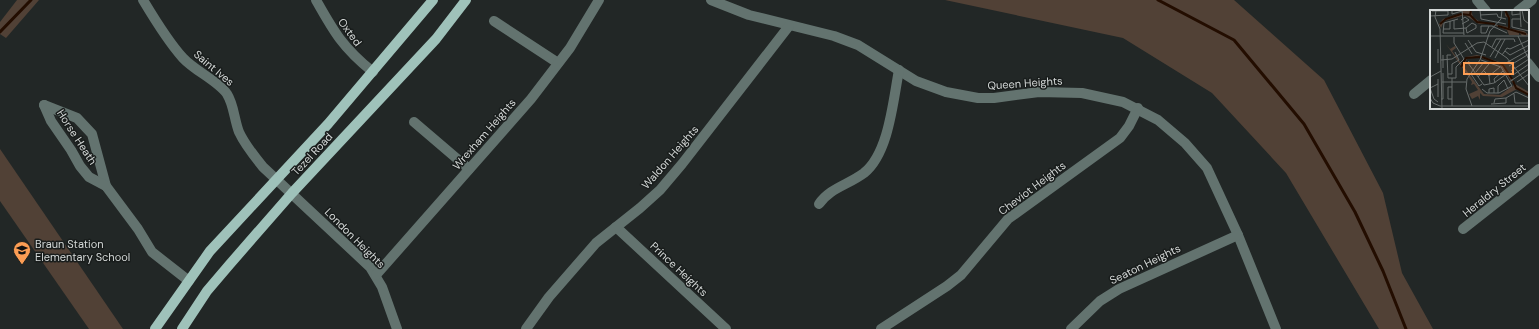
<svg xmlns="http://www.w3.org/2000/svg" width="1539" height="329" viewBox="0 0 1539 329" font-family="'DM Sans',sans-serif">
	<rect width="100%" height="100%" fill="#222726"/>
	<g fill="#514136">
		<path d="M 17,0 L 39,0 L 6,38 L 0,34 L 0,22 Z"/>
		<path d="M 945,0 L 1234,0 L 1324,80 L 1383,193 L 1402,273 L 1433,329 L 1379,329 L 1286,173 L 1212,93 L 1123,38 Z"/>
		<path d="M 0,149 L 123,329 L 89,329 L 0,201 Z"/>
	</g>
	<g fill="none" stroke-linecap="round" stroke-linejoin="round">
		<g stroke="#230d00" stroke-width="3">
			<path d="M 1158,0 L 1234,40 L 1304,124 L 1355,212 L 1383,271 L 1406,329"/>
			<path d="M 0,32 L 31,0"/>
		</g>
		<g stroke="#63736f" stroke-width="10">
			<path d="M 143,0 C 152,15 171,45 183,58 C 195,71 218,81 227,94 C 234,105 234,119 239,132 C 245,145 254,156 263,167 L 370,267 L 382,287 L 397,329"/>
			<path d="M 316,0 C 334,32 343,48 373,72"/>
			<path d="M 711,0 L 749,15 L 834,36 L 858,45 L 916,81 L 946,92 L 978,98 L 994,98 L 1039,92 L 1082,93 L 1123,102 L 1158,120 L 1185,143 L 1207,168 L 1238,235 L 1276,329"/>
			<path d="M 1477,0 L 1486,11"/>
			<path d="M 1518,11 L 1532,0"/>
			<path d="M 494,21 L 558,63"/>
			<path d="M 1528,63 L 1539,77"/>
			<path d="M 1414,94 L 1431,80"/>
			<path d="M 44,105 L 77,118 L 92,134 L 106,186 L 138,229 L 152,252 L 189,281"/>
			<path d="M 44,105 L 51,121 L 71,150 L 80,166 L 89,177 L 106,186"/>
			<path d="M 414,122 L 469,169"/>
			<path d="M 819,204 C 830,188 848,185 864,173 C 889,153 893,101 899,70"/>
			<path d="M 616,227 L 726,329"/>
			<path d="M 1463,229 L 1539,169"/>
			<path d="M 376,275 L 531,99 L 570,48 L 599,0"/>
			<path d="M 526,329 L 549,297 L 596,243 L 640,208 L 660,190 L 682,164 L 789,26"/>
			<path d="M 881,329 L 947,286 L 961,275 L 1008,219 L 1120,138 L 1129,126 L 1138,108"/>
			<path d="M 1071,329 L 1100,301 L 1119,289 L 1238,235"/>
		</g>
		<g stroke="#9fc2ba" stroke-width="10">
			<path d="M 155,329 L 210,251 L 328,124 L 433,0"/>
			<path d="M 182,329 L 207,291 L 230,264 L 292,193 L 436,39 L 466,0"/>
		</g>
	</g>
	<defs>
		<symbol id="school-pin" viewBox="-11 -11 22 30"><path d="M0 17L-7.5 6A9.5 9.5 0 1 1 7.5 6Z" fill="#fc9d54" stroke="#191d1c"/><path d="M0-5L7-2L0 1L-7-2ZM-4 1L0 2.5L4 1V4Q0 6-4 4Z" fill="#111"/></symbol>
	</defs>
	<g fill-rule="evenodd">
		<use href="#school-pin" x="12" y="240" width="20" height="27"/>
	</g>
	<g text-anchor="middle" stroke-width="3" stroke-linejoin="round" paint-order="stroke">
		<g font-size="11" fill="#d4d8d7" stroke="#191d1c">
			<text transform="translate(350 32) rotate(54)" y="4">Oxted</text>
			<text transform="translate(214 68) rotate(40)" y="4">Saint Ives</text>
			<text transform="translate(1025 83) rotate(-4)" y="4">Queen Heights</text>
			<text transform="translate(484 134) rotate(-49)" y="4">Wrexham Heights</text>
			<text transform="translate(77 137) rotate(57)" y="4">Horse Heath</text>
			<text transform="translate(312 154) rotate(-47)" y="4">Tezel Road</text>
			<text transform="translate(670 157) rotate(-49)" y="4">Waldon Heights</text>
			<text transform="translate(1032 188) rotate(-37)" y="4">Cheviot Heights</text>
			<text transform="translate(1494 190) rotate(-39)" y="4">Heraldry Street</text>
			<text transform="translate(355 238) rotate(45)" y="4">London Heights</text>
			<text transform="translate(1145 264) rotate(-26)" y="4">Seaton Heights</text>
			<text transform="translate(679 269) rotate(43)" y="4">Prince Heights</text>
		</g>
		<g font-size="11" fill="#d4d8d7" stroke="#191d1c" text-anchor="start">
			<text x="35" y="248">Braun Station<tspan x="35" dy="13">Elementary School</tspan></text>
		</g>
	</g>
	<g transform="translate(1430 10)">
		<rect width="99" height="99" fill="#222726"/>
		<path d="M 32,0 L 41,0 L 43,7 L 50,12 L 79,17 L 79,8 L 75,6 L 75,0 L 80,7 L 80,19 L 94,21 L 99,25 L 92,26 L 89,22 L 89,25 L 79,25 L 77,20 L 61,14 L 49,14 L 35,5 L 14,11 L 11,18 L 9,14 L 13,9 L 32,3 ZM 16,34 L 20,39 L 25,36 L 26,38 L 22,41 L 54,84 L 70,85 L 84,75 L 70,55 L 46,46 L 37,49 L 34,55 L 36,47 L 47,45 L 73,53 L 85,74 L 99,82 L 99,86 L 87,79 L 72,87 L 53,86 L 50,83 L 50,90 L 48,86 L 42,89 L 39,84 L 48,80 L 44,74 L 41,75 L 42,72 Z" fill="#514136"/>
		<path fill="none" stroke="#230d00" stroke-width="2" d="M 41,0 L 40,5 L 47,12 L 65,14M 75,0 L 79,8 L 79,18M 10,14 L 16,9 L 31,4 L 40,5M 68,16 L 96,24M 52,47 L 73,55 L 82,69M 31,57 L 36,48 L 50,47M 83,71 L 86,78 L 99,85"/>
		<path fill="none" stroke="#696e6d" stroke-width="1" d="M 6,0 L 5,7 L 10,19 L 12,99M 22,0 L 22,4 L 32,1M 32,0 L 34,25M 50,0 L 51,9 L 76,14M 82,0 L 82,5 L 90,4M 90,0 L 91,17M 92,0 L 94,10 L 99,14M 2,1 L 18,1M 50,5 L 67,4 L 68,7 L 76,9M 0,6 L 18,5 L 18,0M 28,9 L 14,13 L 13,23 L 34,23M 91,9 L 82,9 L 82,17 L 99,21M 24,10 L 24,19 L 36,18 L 42,13 L 46,15 L 46,18 L 37,23 L 36,18M 31,10 L 35,7 L 39,10 L 32,14M 59,16 L 56,23 L 51,23 L 51,16 L 62,16 L 77,23M 13,19 L 20,19 L 20,11M 0,26 L 99,26M 88,26 L 99,50M 38,30 L 46,42 L 56,45M 35,33 L 42,44M 62,37 L 66,29 L 84,29 L 85,32M 8,39 L 8,53M 75,41 L 80,45 L 99,35M 13,45 L 13,58M 21,45 L 17,45 L 18,68 L 26,68 L 26,57 L 34,49 L 24,33 L 24,27M 72,45 L 77,38 L 80,39 L 99,30M 60,47 L 71,29M 65,48 L 75,29M 11,50 L 22,49 L 47,33 L 54,32 L 77,48 L 99,76M 51,50 L 71,57 L 82,76 L 69,83 L 57,83 L 52,79M 39,51 L 38,53 L 54,75 L 64,73 L 75,65M 76,53 L 99,40M 79,56 L 99,44M 54,61 L 59,66 L 60,74M 81,61 L 99,49M 46,62 L 54,52M 18,64 L 22,64 L 22,54 L 29,50 L 25,42M 41,64 L 49,76 L 52,74M 83,65 L 99,54M 59,66 L 70,57M 0,67 L 11,61M 48,67 L 59,54M 22,68 L 22,96M 8,69 L 8,87M 12,72 L 36,72M 79,72 L 99,59M 87,72 L 99,64M 65,73 L 64,69 L 73,61M 22,77 L 18,77 L 18,89 L 22,89M 59,83 L 59,79 L 64,78 L 64,83M 68,83 L 68,76 L 74,70 L 78,79M 84,84 L 85,93 L 99,93M 0,88 L 3,93 L 10,96 L 99,96M 11,89 L 13,89 L 13,63M 8,92 L 4,89 L 0,78 L 8,74M 64,93 L 65,89 L 76,88 L 86,82 L 99,88M 61,94 L 76,93 L 76,88M 42,96 L 36,79 L 37,69 L 50,50 L 60,21 L 71,9 L 72,0"/>
		<path fill="#fc9d54" fill-opacity="0.15" stroke="#fc9d54" stroke-width="2" d="M 34,53 L 83,53 L 83,64 L 34,64 Z"/>
		<rect width="99" height="99" fill="none" stroke="#d4d8d7" stroke-width="2"/>
	</g>
</svg>
